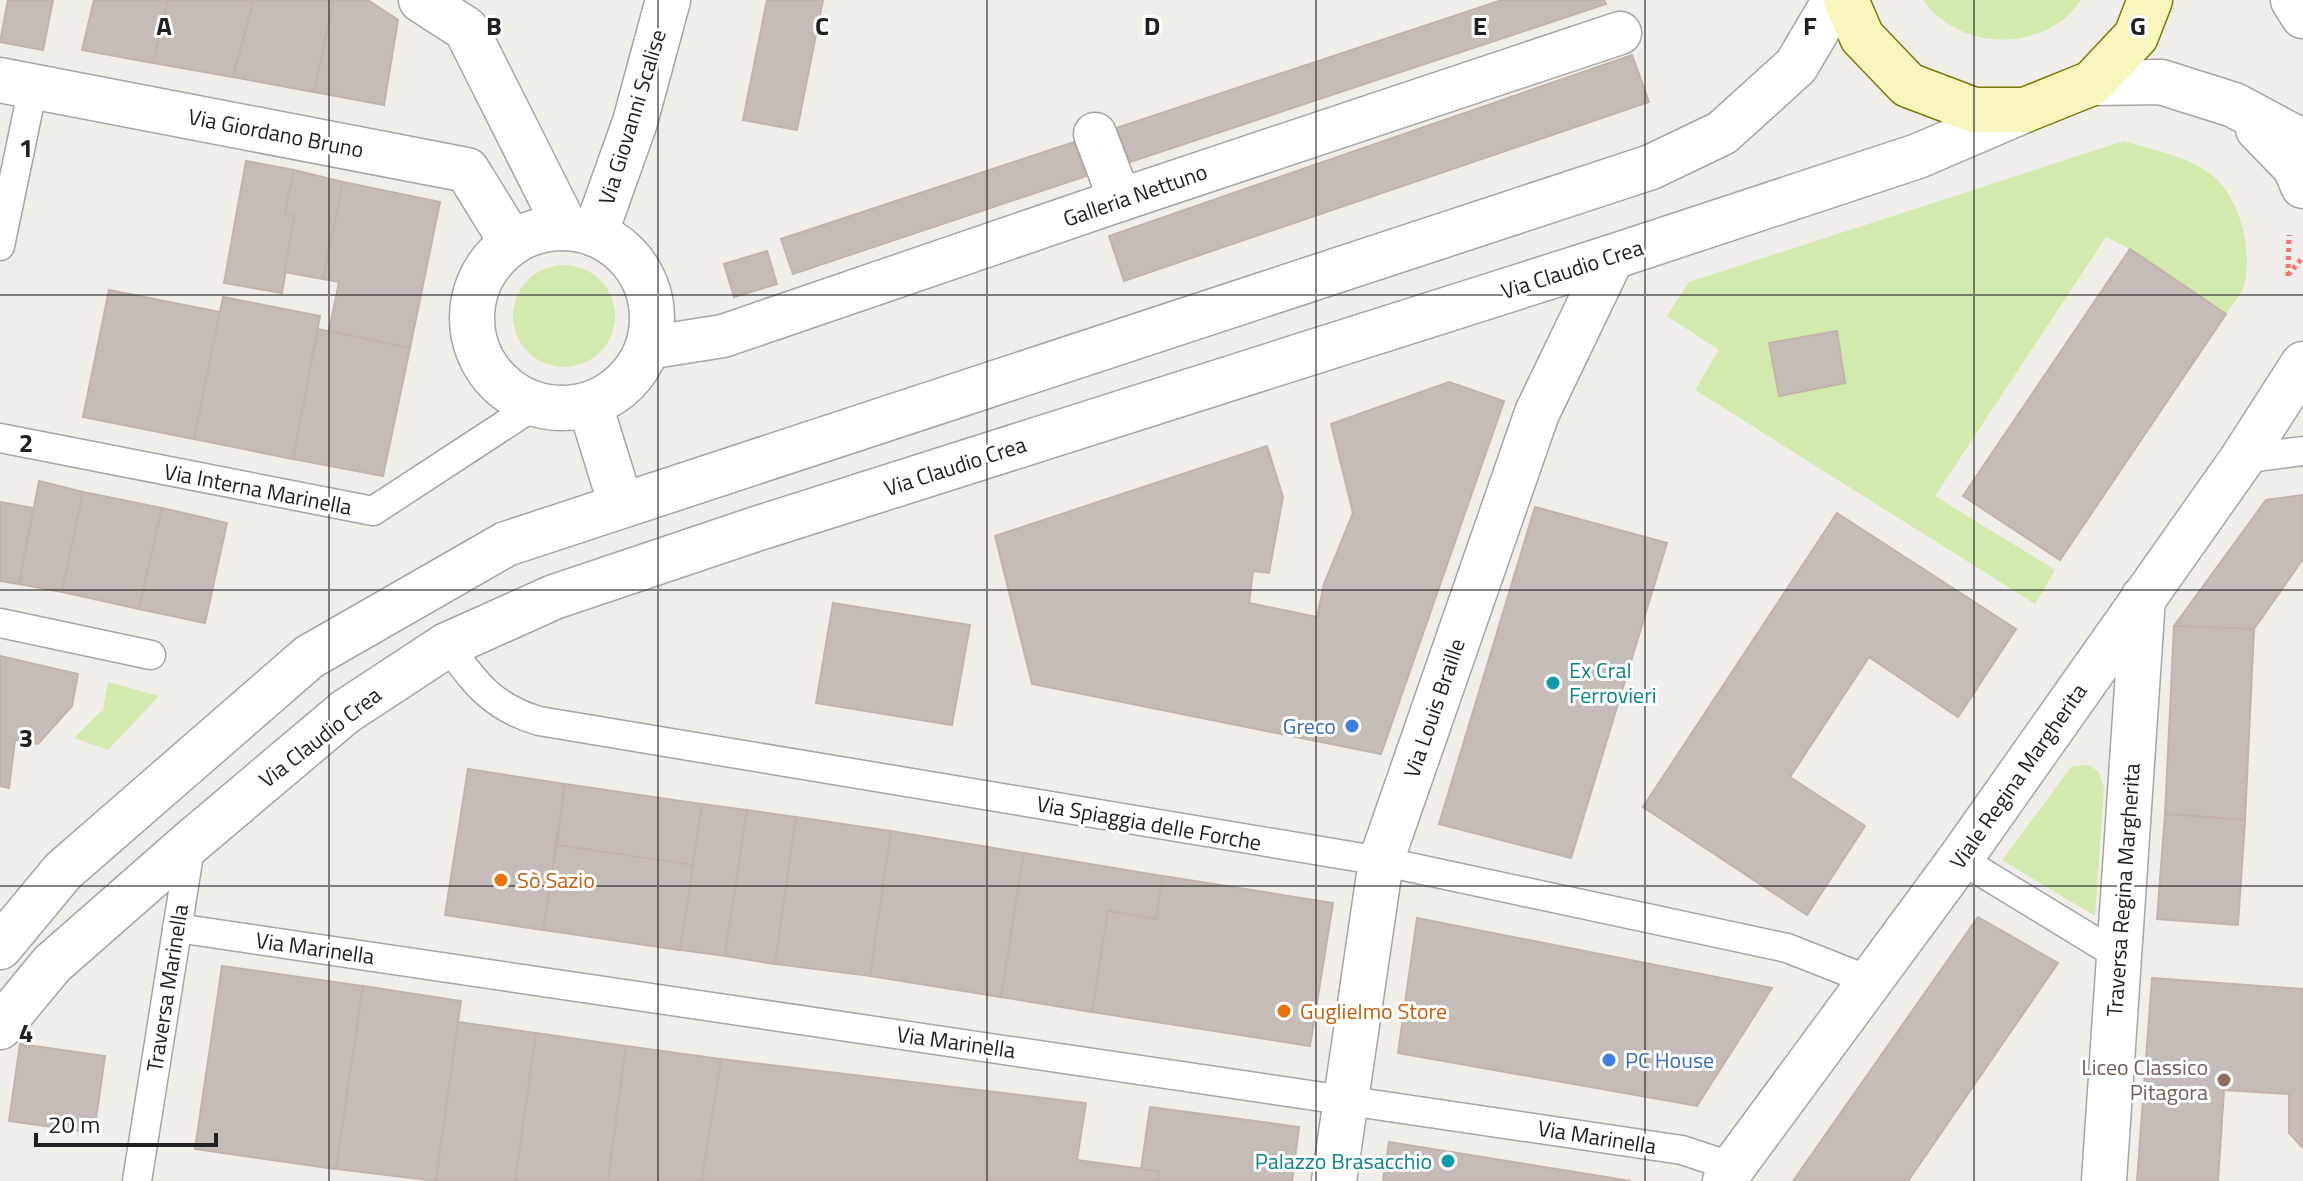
<svg xmlns="http://www.w3.org/2000/svg" width="2303" height="1181" viewBox="0 0 2303 1181" font-family="'Titillium Web',sans-serif">
	<rect width="100%" height="100%" fill="#f1ede8"/>
	<g fill="#d2eaae">
		<path d="M 1923,0 L 2081,0 C 2076,6 2071,14 2064,19 C 2021,52 1955,45 1923,0 Z"/>
		<path d="M 2124,141 C 2151,149 2180,155 2205,170 C 2239,191 2252,245 2245,282 C 2243,293 2232,305 2226,314 L 2130,249 L 2106,237 L 1935,496 L 2055,570 L 2035,604 L 1695,390 L 1719,350 L 1667,316 L 1689,282 Z"/>
		<circle cx="564" cy="316" r="51"/>
		<path d="M 108,682 L 159,696 L 108,750 L 74,738 L 103,709 Z"/>
		<path d="M 2088,765 L 2098,771 L 2104,787 L 2095,916 L 2002,860 L 2072,766 Z"/>
	</g>
	<g fill="#c6bcb7" stroke="#c3b2aa" stroke-width="2">
		<path d="M 8,0 L 53,0 L 43,50 L 0,42 Z"/>
		<path d="M 94,0 L 168,0 L 153,63 L 82,50 Z"/>
		<path d="M 168,0 L 254,0 L 233,77 L 153,63 Z"/>
		<path d="M 254,0 L 334,0 L 314,92 L 233,77 Z"/>
		<path d="M 334,0 L 368,0 L 398,20 L 384,105 L 314,92 Z"/>
		<path d="M 767,0 L 823,0 L 797,130 L 743,120 Z"/>
		<path d="M 1502,0 L 1604,0 L 1606,4 L 1130,162 L 1116,128 Z"/>
		<path d="M 1632,55 L 1649,102 L 1124,281 L 1109,236 Z"/>
		<path d="M 1074,142 L 1086,176 L 793,274 L 781,239 Z"/>
		<path d="M 246,161 L 294,170 L 285,213 L 295,215 L 282,293 L 224,283 Z"/>
		<path d="M 294,170 L 343,182 L 323,279 L 284,272 L 295,215 L 285,213 Z"/>
		<path d="M 343,182 L 440,202 L 410,348 L 329,331 L 339,282 L 323,279 Z"/>
		<path d="M 2130,249 L 2226,314 L 2060,560 L 1963,496 Z"/>
		<path d="M 767,251 L 777,284 L 734,297 L 724,264 Z"/>
		<path d="M 109,290 L 220,312 L 194,439 L 83,417 Z"/>
		<path d="M 223,297 L 320,316 L 293,459 L 194,439 Z"/>
		<path d="M 318,329 L 410,348 L 383,476 L 293,459 Z"/>
		<path d="M 1837,331 L 1845,383 L 1779,396 L 1769,343 Z"/>
		<path d="M 1449,382 L 1504,401 L 1381,754 L 1032,684 L 995,536 L 1267,446 L 1283,497 L 1269,573 L 1253,571 L 1249,603 L 1317,617 L 1324,584 L 1353,513 L 1331,424 Z"/>
		<path d="M 39,481 L 83,492 L 62,592 L 19,584 Z"/>
		<path d="M 83,492 L 162,508 L 139,609 L 62,592 Z"/>
		<path d="M 2303,495 L 2303,559 L 2254,629 L 2174,626 L 2266,500 Z"/>
		<path d="M 0,502 L 33,508 L 19,584 L 0,581 Z"/>
		<path d="M 1535,507 L 1667,543 L 1571,858 L 1439,824 Z"/>
		<path d="M 162,508 L 227,523 L 205,623 L 139,609 Z"/>
		<path d="M 1837,513 L 2016,629 L 1958,717 L 1869,657 L 1790,777 L 1865,826 L 1807,915 L 1643,807 Z"/>
		<path d="M 833,603 L 970,625 L 952,725 L 816,703 Z"/>
		<path d="M 2174,626 L 2254,629 L 2245,820 L 2165,814 Z"/>
		<path d="M 0,656 L 78,674 L 72,706 L 38,744 L 15,740 L 9,788 L 0,786 Z"/>
		<path d="M 468,769 L 565,784 L 543,930 L 445,915 Z"/>
		<path d="M 565,784 L 702,804 L 693,865 L 557,845 Z"/>
		<path d="M 702,804 L 747,810 L 725,956 L 680,950 Z"/>
		<path d="M 747,810 L 796,817 L 775,964 L 725,956 Z"/>
		<path d="M 2165,814 L 2245,820 L 2238,925 L 2157,919 Z"/>
		<path d="M 796,817 L 891,831 L 870,976 L 775,964 Z"/>
		<path d="M 891,831 L 1024,853 L 1001,997 L 870,976 Z"/>
		<path d="M 557,845 L 693,865 L 680,950 L 543,930 Z"/>
		<path d="M 1024,853 L 1163,876 L 1156,919 L 1108,911 L 1092,1012 L 1001,997 Z"/>
		<path d="M 1163,876 L 1333,903 L 1310,1046 L 1092,1012 L 1108,911 L 1156,919 Z"/>
		<path d="M 1978,917 L 2058,963 L 1908,1181 L 1793,1181 Z"/>
		<path d="M 1417,918 L 1772,988 L 1697,1106 L 1398,1053 Z"/>
		<path d="M 222,966 L 363,986 L 336,1169 L 195,1149 Z"/>
		<path d="M 2152,978 L 2303,989 L 2303,1148 L 2289,1133 L 2289,1094 L 2224,1090 L 2218,1181 L 2137,1181 Z"/>
		<path d="M 363,986 L 461,1001 L 436,1181 L 336,1169 Z"/>
		<path d="M 458,1022 L 536,1033 L 515,1181 L 436,1181 Z"/>
		<path d="M 536,1033 L 626,1046 L 608,1181 L 515,1181 Z"/>
		<path d="M 20,1044 L 105,1056 L 94,1133 L 9,1121 Z"/>
		<path d="M 626,1046 L 721,1059 L 702,1181 L 608,1181 Z"/>
		<path d="M 721,1059 L 1086,1103 L 1077,1160 L 1159,1171 L 1158,1181 L 702,1181 Z"/>
		<path d="M 1150,1107 L 1299,1127 L 1292,1181 L 1158,1181 L 1159,1171 L 1141,1169 Z"/>
		<path d="M 1389,1142 L 1631,1181 L 1383,1181 Z"/>
	</g>
	<g fill="none" stroke-linecap="round" stroke-linejoin="round">
		<defs>
			<g id="service">
				<path d="M 0,246 L 33,87"/>
				<path d="M 0,438 L 373,511 L 535,405"/>
				<path d="M 2242,459 L 2303,451"/>
				<path d="M 0,623 L 151,655"/>
				<path d="M 447,645 C 476,684 492,707 539,721 L 1381,861 L 1787,948 L 1871,981"/>
				<path d="M 1960,859 L 2119,956"/>
				<path d="M 177,928 L 1682,1150 L 1733,1167"/>
				<path d="M 137,1181 L 191,842"/>
			</g>
			<g id="pedestrian">
				<path d="M 1095,134 L 1120,200"/>
				<path d="M 647,348 L 723,336 L 1120,200 L 1620,33"/>
			</g>
			<g id="minor">
				<path d="M 421,0 L 466,29 L 566,228"/>
				<path d="M 2293,0 L 2303,16"/>
				<path d="M 0,80 L 467,170 L 512,243"/>
				<path d="M 2092,83 L 2161,82 L 2234,105 L 2303,142"/>
				<path d="M 2258,129 L 2295,167 L 2303,186"/>
				<circle cx="562" cy="318" r="90"/>
				<path d="M 595,234 L 635,122 L 668,0"/>
				<path d="M 590,405 L 621,505"/>
				<path d="M 0,947 L 63,871 L 309,657 L 506,544 L 1651,167 L 1722,133 L 1796,66 L 1835,0"/>
				<path d="M 0,1027 L 52,964 L 191,842 L 345,712 L 447,645 L 554,597 L 756,529 L 1612,257 L 1918,156 L 2025,110"/>
				<path d="M 1334,1181 L 1381,861 L 1537,413 L 1612,257"/>
				<path d="M 1725,1181 L 1733,1167 L 1960,859 L 2242,459 L 2303,364"/>
				<path d="M 2104,1181 L 2143,598"/>
			</g>
			<path id="secondary" d="M 1846,0 L 1862,37 L 1908,85 L 1974,110 L 2025,110 L 2092,83 L 2136,36 L 2150,0"/>
		</defs>
		<use href="#service" stroke="#a5a5a5" stroke-width="31"/>
		<use href="#pedestrian" stroke="#a5a5a5" stroke-width="45"/>
		<use href="#minor" stroke="#a5a5a5" stroke-width="47"/>
		<use href="#secondary" stroke="#797a06" stroke-width="47"/>
		<g stroke="#f97171" stroke-width="5" stroke-dasharray="4 4" stroke-linecap="butt">
			<path d="M 2288,275 L 2303,257"/>
			<path d="M 2288,276 L 2289,235"/>
		</g>
		<use href="#service" stroke="#fff" stroke-width="28"/>
		<use href="#pedestrian" stroke="#fff" stroke-width="42"/>
		<use href="#minor" stroke="#fff" stroke-width="44"/>
		<use href="#secondary" stroke="#f9f6bd" stroke-width="44"/>
	</g>
	<path fill="none" stroke="#212121" stroke-width="2" stroke-opacity="0.55" d="M 329,0 L 329,1181M 658,0 L 658,1181M 987,0 L 987,1181M 1316,0 L 1316,1181M 1645,0 L 1645,1181M 1974,0 L 1974,1181M 0,295 L 2303,295M 0,590 L 2303,590M 0,886 L 2303,886"/>
	<g fill="#0f9aa8" stroke="#fff" stroke-width="3">
		<circle cx="1553" cy="683" r="8"/>
		<circle cx="1448" cy="1161" r="8"/>
	</g>
	<g fill="#3f7fe0" stroke="#fff" stroke-width="3">
		<circle cx="1352" cy="726" r="8"/>
		<circle cx="1609" cy="1060" r="8"/>
	</g>
	<g fill="#e8710a" stroke="#fff" stroke-width="3">
		<circle cx="501" cy="880" r="8"/>
		<circle cx="1284" cy="1011" r="8"/>
	</g>
	<circle fill="#8d6e63" stroke="#fff" stroke-width="3" cx="2224" cy="1080" r="8"/>
	<g text-anchor="middle" stroke-width="6" stroke-linejoin="round" paint-order="stroke">
		<g font-size="22" fill="#212121" stroke="#fff">
			<text transform="translate(632 117) rotate(-73)" y="8">Via Giovanni Scalise</text>
			<text transform="translate(276 133) rotate(11)" y="8">Via Giordano Bruno</text>
			<text transform="translate(1135 195) rotate(-19)" y="8">Galleria Nettuno</text>
			<text transform="translate(1572 269) rotate(-18)" y="8">Via Claudio Crea</text>
			<text transform="translate(955 466) rotate(-18)" y="8">Via Claudio Crea</text>
			<text transform="translate(258 489) rotate(11)" y="8">Via Interna Marinella</text>
			<text transform="translate(1434 708) rotate(-71)" y="8">Via Louis Braille</text>
			<text transform="translate(320 737) rotate(-38)" y="8">Via Claudio Crea</text>
			<text transform="translate(2018 776) rotate(-55)" y="8">Viale Regina Margherita</text>
			<text transform="translate(1149 823) rotate(10)" y="8">Via Spiaggia delle Forche</text>
			<text transform="translate(2123 890) rotate(-86)" y="8">Traversa Regina Margherita</text>
			<text transform="translate(315 948) rotate(8)" y="8">Via Marinella</text>
			<text transform="translate(167 988) rotate(-81)" y="8">Traversa Marinella</text>
			<text transform="translate(956 1042) rotate(8)" y="8">Via Marinella</text>
			<text transform="translate(1597 1137) rotate(9)" y="8">Via Marinella</text>
		</g>
		<g font-size="22" fill="#0d838f" stroke="#fff" text-anchor="start">
			<text x="1569" y="678">Ex Cral<tspan x="1569" dy="25">Ferrovieri</tspan></text>
			<text x="1432" y="1169" text-anchor="end">Palazzo Brasacchio</text>
		</g>
		<g font-size="22" fill="#366cbe" stroke="#fff" text-anchor="end">
			<text x="1336" y="734">Greco</text>
			<text x="1625" y="1068" text-anchor="start">PC House</text>
		</g>
		<g font-size="22" fill="#c56008" stroke="#fff" text-anchor="start">
			<text x="517" y="888">Sò Sazio</text>
			<text x="1300" y="1019">Guglielmo Store</text>
		</g>
		<g font-size="22" fill="#785e54" stroke="#fff" text-anchor="end">
			<text x="2208" y="1075">Liceo Classico<tspan x="2208" dy="25">Pitagora</tspan></text>
		</g>
	</g>
	<g font-size="26" text-anchor="middle" font-weight="bold" fill="#212121" stroke="#fff" stroke-width="6" stroke-linejoin="round" paint-order="stroke">
		<text x="164" y="35">A</text>
		<text x="494" y="35">B</text>
		<text x="822" y="35">C</text>
		<text x="1152" y="35">D</text>
		<text x="1480" y="35">E</text>
		<text x="1810" y="35">F</text>
		<text x="2138" y="35">G</text>
		<text x="26" y="157">1</text>
		<text x="26" y="452">2</text>
		<text x="26" y="747">3</text>
		<text x="26" y="1042">4</text>
	</g>
	<path d="M36 1133v12h180v-12" fill="none" stroke="#212121" stroke-width="4"/>
	<text x="48" y="1133" font-size="24" fill="#212121" stroke="#ffffff" stroke-width="6" paint-order="stroke">20 m</text>
</svg>
